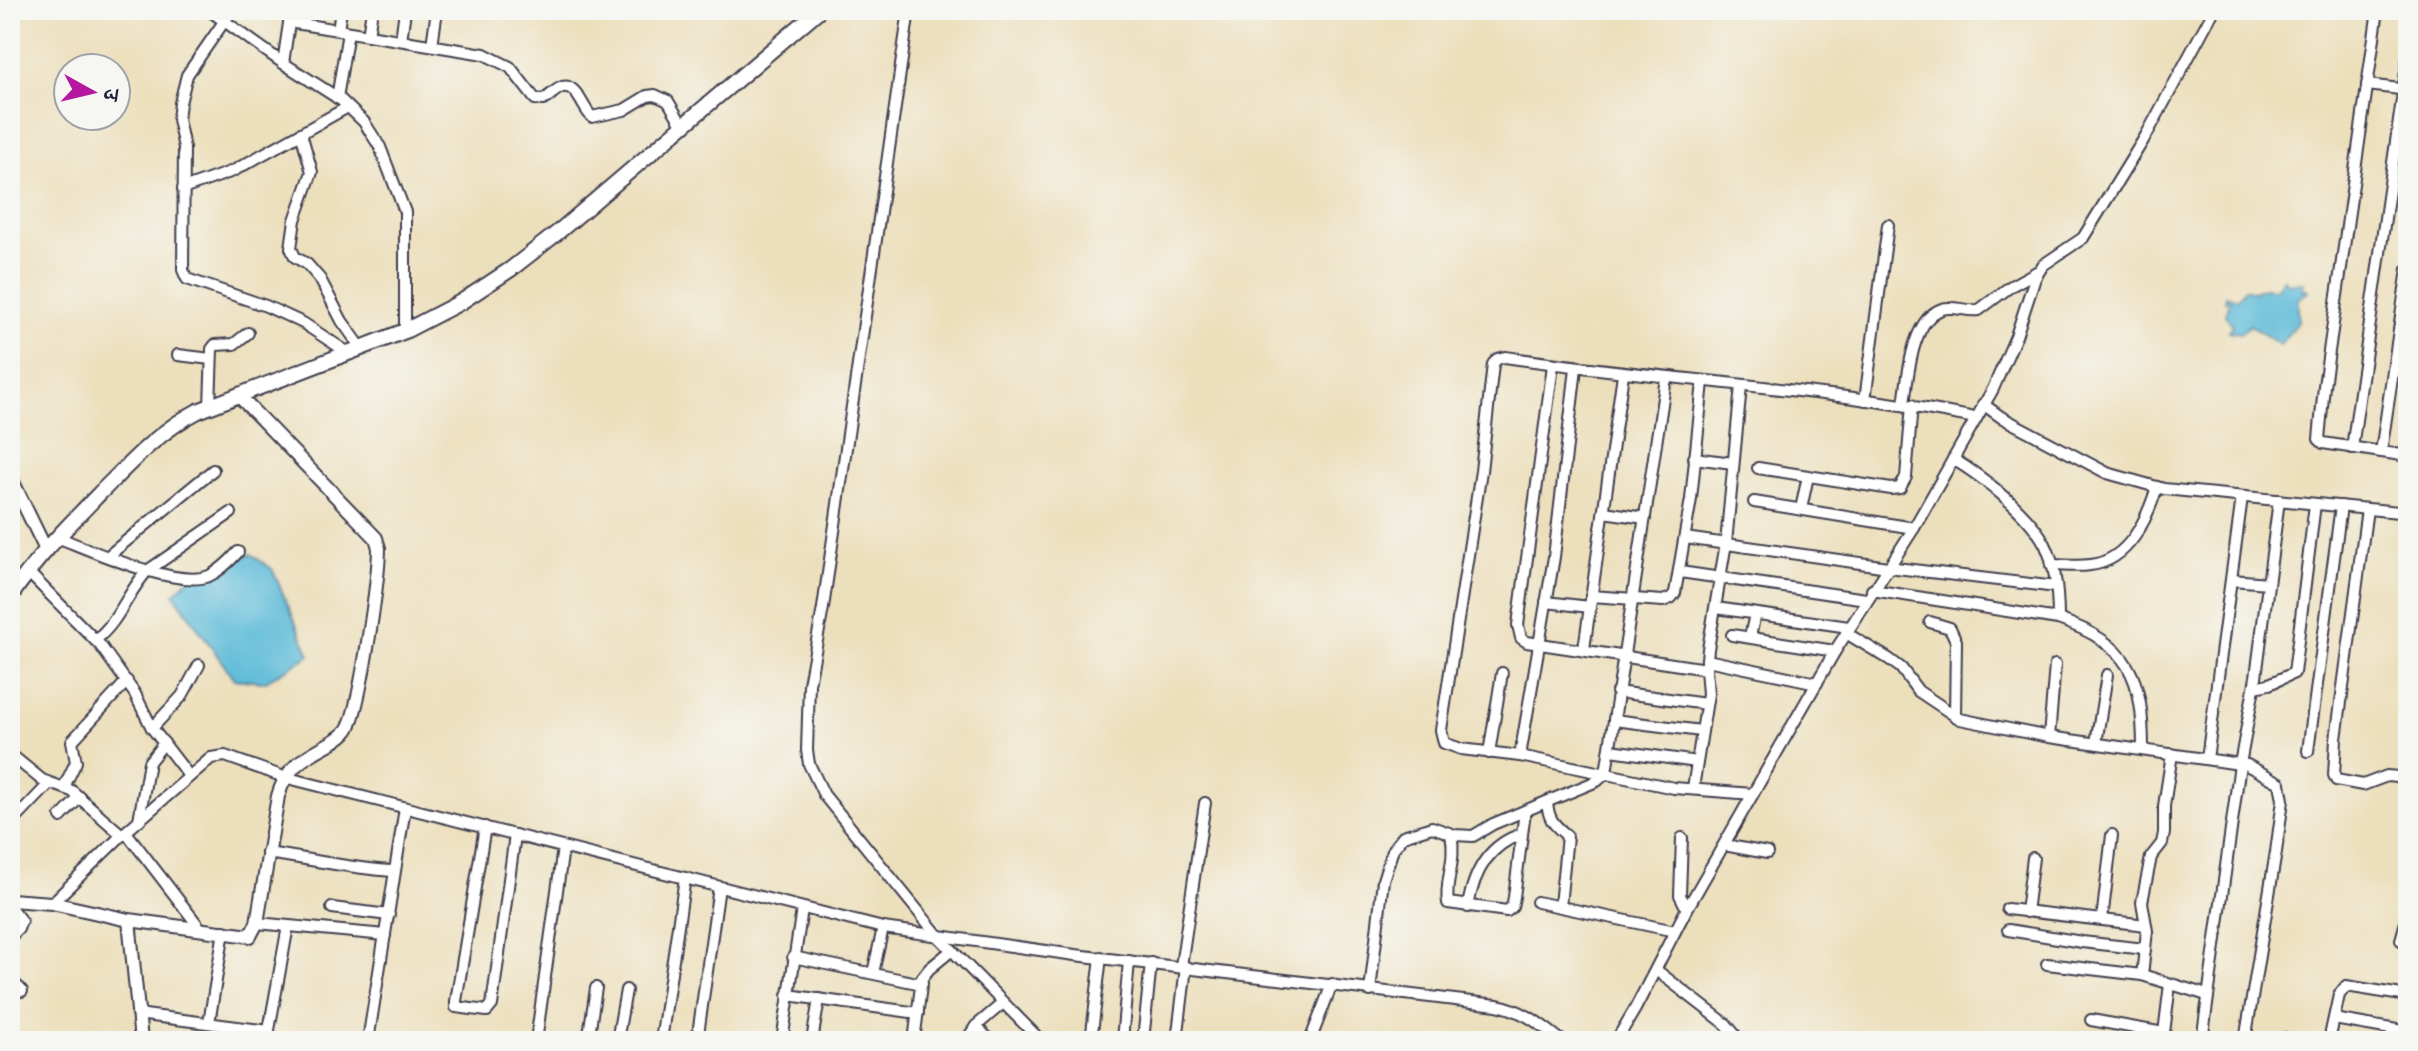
<svg xmlns="http://www.w3.org/2000/svg" width="2418" height="1051" viewBox="0 0 2418 1051" font-family="'Sorts Mill Goudy','Noto Serif Devanagari',serif">
	<rect width="100%" height="100%" fill="#f6f6f2"/>
	<filter id="ink" filterUnits="userSpaceOnUse"><feTurbulence type="fractalNoise" baseFrequency=".0125" numOctaves="2"/><feDisplacementMap in="SourceGraphic" scale="16" xChannelSelector="R" yChannelSelector="G"/><feConvolveMatrix kernelMatrix="1 2 1 2 8 2 1 2 1" color-interpolation-filters="sRGB"/></filter>
	<filter id="wash" filterUnits="userSpaceOnUse"><feTurbulence type="fractalNoise" baseFrequency=".006" numOctaves="4" result="noise"/><feDisplacementMap in="SourceGraphic" scale="32" xChannelSelector="R" yChannelSelector="G"/><feGaussianBlur stdDeviation="1.8" result="paint"/><feColorMatrix in="noise" values="0 0 0 0 0 0 0 0 0 0 0 0 0 0 0 0 0 1.4 0 .05"/><feComposite in="paint" operator="in"/></filter>
	<g filter="url(#wash)">
		<rect width="100%" height="100%" fill="#ecdfbc"/>
		<g fill="#5abad8" stroke="#3e6e8a" stroke-width="2">
			<path d="M 2284,279 L 2288,284 L 2304,282 L 2302,290 L 2307,289 L 2308,292 L 2298,298 L 2298,321 L 2280,345 L 2250,325 L 2241,333 L 2229,331 L 2233,325 L 2225,315 L 2230,301 L 2225,301 L 2226,295 L 2237,299 L 2244,289 L 2253,292 L 2263,288 L 2276,289 Z"/>
			<path d="M 251,554 L 272,569 L 310,655 L 264,682 L 234,679 L 174,594 L 189,579 Z"/>
		</g>
	</g>
	<g filter="url(#ink)">
		<g fill="none" stroke-linecap="round" stroke-linejoin="round">
			<defs>
				<g id="minor">
					<path d="M 209,10 L 283,63 L 341,100 L 364,122 L 380,147 L 405,212 L 405,331"/>
					<path d="M 232,10 L 187,75 L 180,103 L 178,119 L 184,148 L 183,270 L 187,279 L 266,306 L 303,323 L 350,354"/>
					<path d="M 909,10 L 823,608 L 809,684 L 807,750 L 809,764 L 824,795 L 939,937 L 1041,1041"/>
					<path d="M 2378,10 L 2324,386 L 2319,439 L 2323,443 L 2408,456"/>
					<path d="M 289,22 L 484,54 L 510,67 L 535,99 L 543,100 C 549,97 554,91 560,88 C 576,80 583,110 592,117 L 624,110 L 647,96 L 655,95 L 668,101 L 683,126"/>
					<path d="M 338,30 L 341,10"/>
					<path d="M 368,35 L 372,10"/>
					<path d="M 401,40 L 405,10"/>
					<path d="M 432,45 L 437,10"/>
					<path d="M 283,63 L 291,10"/>
					<path d="M 2367,85 L 2408,90"/>
					<path d="M 337,98 L 348,32"/>
					<path d="M 301,133 L 312,172 L 295,220 L 291,248 L 295,257 L 307,264 L 320,279 L 342,321 L 362,349"/>
					<path d="M 183,189 L 233,171 L 348,107"/>
					<path d="M 178,355 L 211,359"/>
					<path d="M 1553,365 L 1518,625 L 1521,638 L 1527,642 L 1706,669"/>
					<path d="M 1865,400 L 1888,225"/>
					<path d="M 1904,404 C 1908,378 1911,319 1942,309 C 1953,305 1967,312 1979,310 L 2011,286 L 2038,271"/>
					<path d="M 1983,404 L 2001,417 L 2107,473 L 2164,489 L 2399,512 L 2408,506"/>
					<path d="M 210,407 L 212,349 L 215,345 L 234,344 L 248,333"/>
					<path d="M 2352,448 L 2408,58"/>
					<path d="M 2381,452 L 2408,269"/>
					<path d="M 1694,458 L 1733,463"/>
					<path d="M 1953,459 C 1983,477 2029,513 2045,544 C 2056,566 2058,594 2058,619"/>
					<path d="M 1758,468 L 1891,489 L 1900,488 L 1906,477 L 1912,405"/>
					<path d="M 1754,502 L 1914,528"/>
					<path d="M 1801,509 L 1808,476"/>
					<path d="M 2367,509 L 2336,739 L 2334,775 L 2336,780 L 2363,785 L 2387,776 L 2408,778"/>
					<path d="M 1604,512 L 1645,518"/>
					<path d="M 57,537 C 91,550 176,589 209,576 C 220,571 230,561 238,552"/>
					<path d="M 1685,538 L 1888,567 L 2056,587"/>
					<path d="M 108,556 L 213,470"/>
					<path d="M 2051,565 C 2064,565 2077,567 2090,565 C 2129,561 2147,519 2157,487"/>
					<path d="M 27,571 L 100,645 L 135,694 L 152,728"/>
					<path d="M 1680,572 L 1866,599"/>
					<path d="M 2232,580 L 2268,583"/>
					<path d="M 1872,590 L 2058,619 C 2130,644 2143,677 2143,750"/>
					<path d="M 1591,596 L 1663,601 L 1671,598 L 1675,593 L 1691,499 L 1703,382"/>
					<path d="M 1546,602 L 1590,607"/>
					<path d="M 1716,608 L 1849,627"/>
					<path d="M 1930,622 L 1950,628 L 1956,641 L 1955,716"/>
					<path d="M 1846,633 L 1889,659 L 1901,668 L 1918,691 L 1960,719 L 2049,737 L 2247,765 L 2280,783 L 2283,800 L 2276,852 L 2245,1041"/>
					<path d="M 1732,635 L 1835,651"/>
					<path d="M 1750,637 L 1755,614"/>
					<path d="M 95,640 C 119,622 127,593 147,571 L 231,513"/>
					<path d="M 1584,649 L 1623,374"/>
					<path d="M 1707,660 L 1817,683"/>
					<path d="M 2255,687 L 2269,684 L 2294,673 L 2315,504"/>
					<path d="M 1617,692 L 1706,704"/>
					<path d="M 1614,720 L 1701,731"/>
					<path d="M 2049,737 L 2055,665"/>
					<path d="M 2096,743 L 2107,675"/>
					<path d="M 1611,750 L 1697,762"/>
					<path d="M 2308,751 L 2341,506"/>
					<path d="M 1489,753 L 1502,673"/>
					<path d="M 10,754 L 42,780 L 72,791 L 122,835"/>
					<path d="M 1520,756 L 1554,557 L 1576,368"/>
					<path d="M 2207,759 L 2242,497"/>
					<path d="M 189,776 L 152,728 L 182,696 L 199,665"/>
					<path d="M 64,787 L 76,762 L 72,741 L 127,681"/>
					<path d="M 1693,788 L 1708,694 L 1706,669 L 1708,649 L 1726,543 L 1741,386"/>
					<path d="M 1753,794 L 1674,788 L 1520,756 L 1461,749 L 1444,743 L 1441,730 L 1481,471 L 1493,364 L 1497,359 L 1505,357 C 1661,380 1820,387 1975,418"/>
					<path d="M 1547,803 C 1549,821 1554,824 1567,836 L 1560,905"/>
					<path d="M 61,817 L 80,797"/>
					<path d="M 139,820 L 149,762 L 164,743"/>
					<path d="M 10,825 L 49,784"/>
					<path d="M 485,827 L 456,1001 L 456,1007 L 487,1011 L 492,1005 L 515,835"/>
					<path d="M 126,832 L 200,928"/>
					<path d="M 1451,834 C 1457,862 1444,881 1448,903 L 1507,911 L 1512,907 L 1514,897 L 1525,811"/>
					<path d="M 1682,838 L 1680,895 L 1687,909"/>
					<path d="M 1724,845 L 1767,853"/>
					<path d="M 267,853 C 310,859 352,869 394,871"/>
					<path d="M 1537,902 L 1675,931"/>
					<path d="M 52,903 L 122,835 L 211,758 L 225,756 L 284,777 L 883,928 L 1075,955 L 1497,1005 C 1524,1010 1541,1025 1562,1041"/>
					<path d="M 10,907 L 21,921 L 18,929 L 10,937"/>
					<path d="M 1468,907 C 1473,874 1487,845 1522,834"/>
					<path d="M 332,908 L 389,915"/>
					<path d="M 2007,909 L 2146,925"/>
					<path d="M 2026,912 L 2033,858"/>
					<path d="M 2408,915 L 2401,940 L 2408,941"/>
					<path d="M 2102,920 L 2112,835"/>
					<path d="M 257,923 L 385,935"/>
					<path d="M 2008,930 L 2082,942 L 2145,949"/>
					<path d="M 793,957 L 922,984"/>
					<path d="M 2047,964 L 2142,975 L 2207,995"/>
					<path d="M 1181,966 L 1205,803"/>
					<path d="M 1656,970 L 1726,1024 L 1740,1041"/>
					<path d="M 873,973 L 883,928"/>
					<path d="M 2142,975 L 2147,931 L 2142,902 L 2151,857 L 2162,843 L 2164,833 L 2164,806 L 2172,754"/>
					<path d="M 10,979 L 22,991"/>
					<path d="M 1370,991 L 1383,880 L 1393,849 L 1403,836 L 1432,827 L 1455,835 L 1473,836 L 1493,824 L 1597,781 L 1606,773 L 1666,378"/>
					<path d="M 788,995 L 918,1013"/>
					<path d="M 137,1014 L 269,1031"/>
					<path d="M 2334,1019 L 2408,1032"/>
					<path d="M 2091,1020 L 2164,1033"/>
					<path d="M 209,1023 L 224,931"/>
					<path d="M 976,1026 L 990,1041"/>
					<path d="M 267,1041 L 288,926"/>
					<path d="M 368,1041 L 405,808"/>
					<path d="M 536,1041 L 563,848"/>
					<path d="M 588,1041 L 596,988"/>
					<path d="M 617,1041 L 626,990"/>
					<path d="M 661,1041 L 685,878"/>
					<path d="M 697,1041 L 719,887"/>
					<path d="M 782,1041 L 802,909"/>
					<path d="M 812,1041 L 819,999"/>
					<path d="M 914,1041 L 922,978 L 929,969 L 952,950"/>
					<path d="M 966,1041 L 976,1026 L 1003,1003"/>
					<path d="M 1091,1041 L 1101,957"/>
					<path d="M 1122,1041 L 1129,961"/>
					<path d="M 1143,1041 L 1151,963"/>
					<path d="M 1177,1041 L 1186,967"/>
					<path d="M 1310,1041 L 1332,984"/>
					<path d="M 1616,1041 L 1635,1009 L 1684,914 L 1835,651 L 1914,528 L 1993,389 L 2016,336 L 2035,278 L 2043,265 L 2083,238 L 2147,134 L 2214,10"/>
					<path d="M 2163,1041 L 2170,984"/>
					<path d="M 2202,1041 L 2240,764 L 2256,677 L 2279,500"/>
					<path d="M 2285,1041 L 2285,1038"/>
					<path d="M 2329,1041 L 2339,995 L 2346,986 L 2408,996"/>
				</g>
				<g id="tertiary">
					<path d="M 10,476 L 45,548"/>
					<path d="M 10,900 L 52,903 L 129,920 L 250,936 L 257,923 L 278,796 C 286,768 303,758 327,745 C 334,741 342,737 347,730 C 360,713 379,575 379,548 L 376,538 L 239,396"/>
					<path d="M 129,920 L 141,1041"/>
				</g>
				<path id="secondary" d="M 10,597 C 36,558 67,527 99,494 C 130,463 159,431 198,411 L 405,331 L 461,302 L 511,269 L 557,233 L 819,10"/>
			</defs>
			<use href="#minor" stroke="#403e4e" stroke-width="14"/>
			<use href="#tertiary" stroke="#403e4e" stroke-width="16"/>
			<use href="#secondary" stroke="#403e4e" stroke-width="18"/>
			<use href="#minor" stroke="#fff" stroke-width="10"/>
			<use href="#tertiary" stroke="#fff" stroke-width="12"/>
			<use href="#secondary" stroke="#fff" stroke-width="14"/>
		</g>
	</g>
	<rect width="2418" height="1051" fill="none" stroke="#f6f6f2" stroke-width="40"/>
	<g transform="translate(92 92) rotate(98)"><circle r="38" fill="#f6f6f2" stroke="#a1a1a9" stroke-width="2"/>
	<path d="M0-6L14 30L0 20L-14 30Z" fill="#b5179e"/>
	<text y="-12" font-size="22" font-weight="bold" text-anchor="middle" fill="#22223b">उ</text>
	</g>
</svg>
